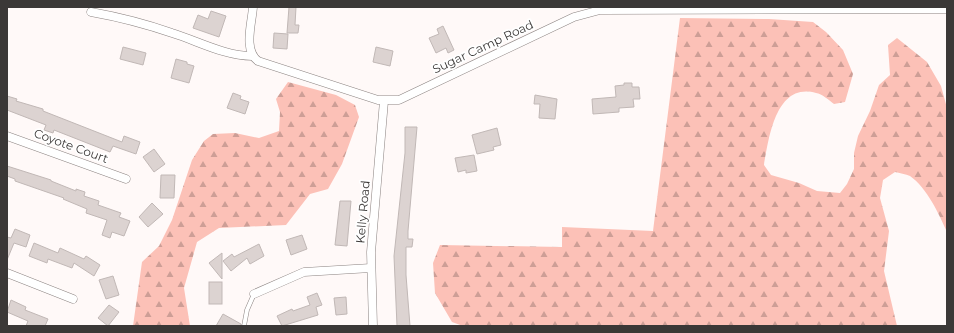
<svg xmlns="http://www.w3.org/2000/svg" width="954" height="333" viewBox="0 0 954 333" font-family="Montserrat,sans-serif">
	<defs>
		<pattern id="forest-firs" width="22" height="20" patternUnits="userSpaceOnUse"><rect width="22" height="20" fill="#fcc1b7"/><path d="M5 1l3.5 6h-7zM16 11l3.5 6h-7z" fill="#cd9e96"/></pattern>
	</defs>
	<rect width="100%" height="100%" fill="#fff9f8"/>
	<g fill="url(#forest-firs)">
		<path d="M 680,18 L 769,19 L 813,22 L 826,32 L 843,50 L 853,74 L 845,102 L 834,104 C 829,100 822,94 816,93 C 776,82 769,137 764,165 L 771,175 L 799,183 L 817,191 L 840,193 L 847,184 L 854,169 L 854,153 L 858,136 L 870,111 L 879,85 L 890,75 L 888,45 L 897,38 L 927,62 L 941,86 L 947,108 L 947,232 C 939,214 927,188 910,176 C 906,174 899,173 895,172 L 883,180 L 880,198 L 889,231 L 884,271 L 897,326 L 463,326 L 452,322 L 435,293 L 433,263 L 440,245 L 562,247 L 562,227 L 653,231 Z"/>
		<path d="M 288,82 L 336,95 L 355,105 L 359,117 L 342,164 L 328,189 L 310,194 L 286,225 L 219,228 L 197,242 L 184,288 L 190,326 L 133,326 L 142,262 L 159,246 L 172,220 L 192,160 L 204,141 L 213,134 L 235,133 L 259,138 L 279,131 L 280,112 L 276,99 Z"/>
	</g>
	<g fill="#dcd3d1" stroke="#c1b8b6">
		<path d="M 289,7 L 296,7 L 295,25 L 299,25 L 298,33 L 287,33 Z"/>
		<path d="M 211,11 L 226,16 L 219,37 L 193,28 L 198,15 L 208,19 Z"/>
		<path d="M 443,26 L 454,50 L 448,53 L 446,48 L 436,53 L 429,38 L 439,34 L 437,29 Z"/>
		<path d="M 274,33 L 288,34 L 287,49 L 273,48 Z"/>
		<path d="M 123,47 L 146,53 L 143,65 L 120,59 Z"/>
		<path d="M 376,47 L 393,51 L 390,66 L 373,62 Z"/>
		<path d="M 176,59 L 187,62 L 187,64 L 194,66 L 189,83 L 171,78 Z"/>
		<path d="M 624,83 L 632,83 L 632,87 L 639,87 L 640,99 L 633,99 L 634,107 L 619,108 L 619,112 L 593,114 L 592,99 L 616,97 L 615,86 L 624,85 Z"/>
		<path d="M 233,93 L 241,96 L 240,99 L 249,102 L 245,114 L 227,108 Z"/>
		<path d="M 535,95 L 557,99 L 555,119 L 539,118 L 540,104 L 534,104 Z"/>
		<path d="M 7,96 L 17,99 L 16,101 L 43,109 L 43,111 L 122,142 L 124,136 L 140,142 L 136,154 L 113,146 L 110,152 L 54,130 L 53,133 L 44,130 L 46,125 L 7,110 Z"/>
		<path d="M 405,127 L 417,127 L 408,231 L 408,239 L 413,239 L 412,247 L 406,247 L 406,275 L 410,326 L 397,326 L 394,256 L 405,153 Z"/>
		<path d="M 497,128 L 501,145 L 493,147 L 494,150 L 477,154 L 472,135 Z"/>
		<path d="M 154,149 L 165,164 L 154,172 L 143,157 Z"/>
		<path d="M 474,155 L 477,171 L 466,173 L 466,170 L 458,172 L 455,158 Z"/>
		<path d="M 7,166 L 51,180 L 51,181 L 76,191 L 76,189 L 85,192 L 84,196 L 99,201 L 98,205 L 121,213 L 119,217 L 130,221 L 124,236 L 112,232 L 110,238 L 102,235 L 107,220 L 86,213 L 87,209 L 63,199 L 64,198 L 15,181 L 15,179 L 7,176 Z"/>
		<path d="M 161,175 L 175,175 L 174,198 L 160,198 Z"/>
		<path d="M 340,201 L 351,201 L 347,246 L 335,245 Z"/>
		<path d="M 152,203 L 163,214 L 148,227 L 139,217 Z"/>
		<path d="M 15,229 L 30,235 L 26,247 L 14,243 L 7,260 L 7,237 L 11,238 Z"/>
		<path d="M 302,235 L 307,249 L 291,255 L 286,240 Z"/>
		<path d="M 34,243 L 58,253 L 60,248 L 84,259 L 86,256 L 100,265 L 94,276 L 74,263 L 72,268 L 48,259 L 47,263 L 29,256 Z"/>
		<path d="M 259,244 L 264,256 L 250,264 L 247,258 L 231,271 L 223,261 L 232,254 L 234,257 Z"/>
		<path d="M 222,253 L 222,279 L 209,263 Z"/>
		<path d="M 113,276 L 119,295 L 106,299 L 99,280 Z"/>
		<rect x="209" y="282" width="13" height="22"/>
		<path d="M 317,293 L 322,305 L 316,307 L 318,315 L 282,326 L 277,316 L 292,309 L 293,311 L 310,305 L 307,297 Z"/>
		<path d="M 346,297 L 347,314 L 336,315 L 334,298 Z"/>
		<path d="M 11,300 L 26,307 L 25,310 L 48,319 L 45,326 L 26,326 L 28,321 L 7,312 Z"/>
		<path d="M 109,305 L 119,312 L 108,326 L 98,318 Z"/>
		<path d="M 223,314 L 241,324 L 241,326 L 216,326 Z"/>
	</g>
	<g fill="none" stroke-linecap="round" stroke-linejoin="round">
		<defs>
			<path id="service" d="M 244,326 L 247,310 L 254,294"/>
			<g id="minor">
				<path d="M 253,7 C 252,23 243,50 258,61 L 378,100 L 399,100 L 574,17 L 600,10 L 947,9"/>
				<path d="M 91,12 C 119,17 146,24 172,33 C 198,41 225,56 252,56"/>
				<path d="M 7,136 L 126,179"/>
				<path d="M 7,273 L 73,299"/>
				<path d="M 254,294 L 304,272 L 371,268"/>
				<path d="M 373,326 L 371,252 L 384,101"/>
			</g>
		</defs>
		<use href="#service" stroke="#8c8482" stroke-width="5"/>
		<use href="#minor" stroke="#8c8482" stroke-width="9"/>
		<use href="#service" stroke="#fff" stroke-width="4"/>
		<use href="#minor" stroke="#fff" stroke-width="8"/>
	</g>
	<g text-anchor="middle" stroke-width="3.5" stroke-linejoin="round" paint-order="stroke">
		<g font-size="12" fill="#3b3837" stroke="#fff">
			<text transform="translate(483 47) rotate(-25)" y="4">Sugar Camp Road</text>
			<text transform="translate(71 146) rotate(20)" y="4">Coyote Court</text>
			<text transform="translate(363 212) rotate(-85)" y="4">Kelly Road</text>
		</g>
	</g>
	<rect width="954" height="333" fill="none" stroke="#3b3837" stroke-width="16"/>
</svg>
